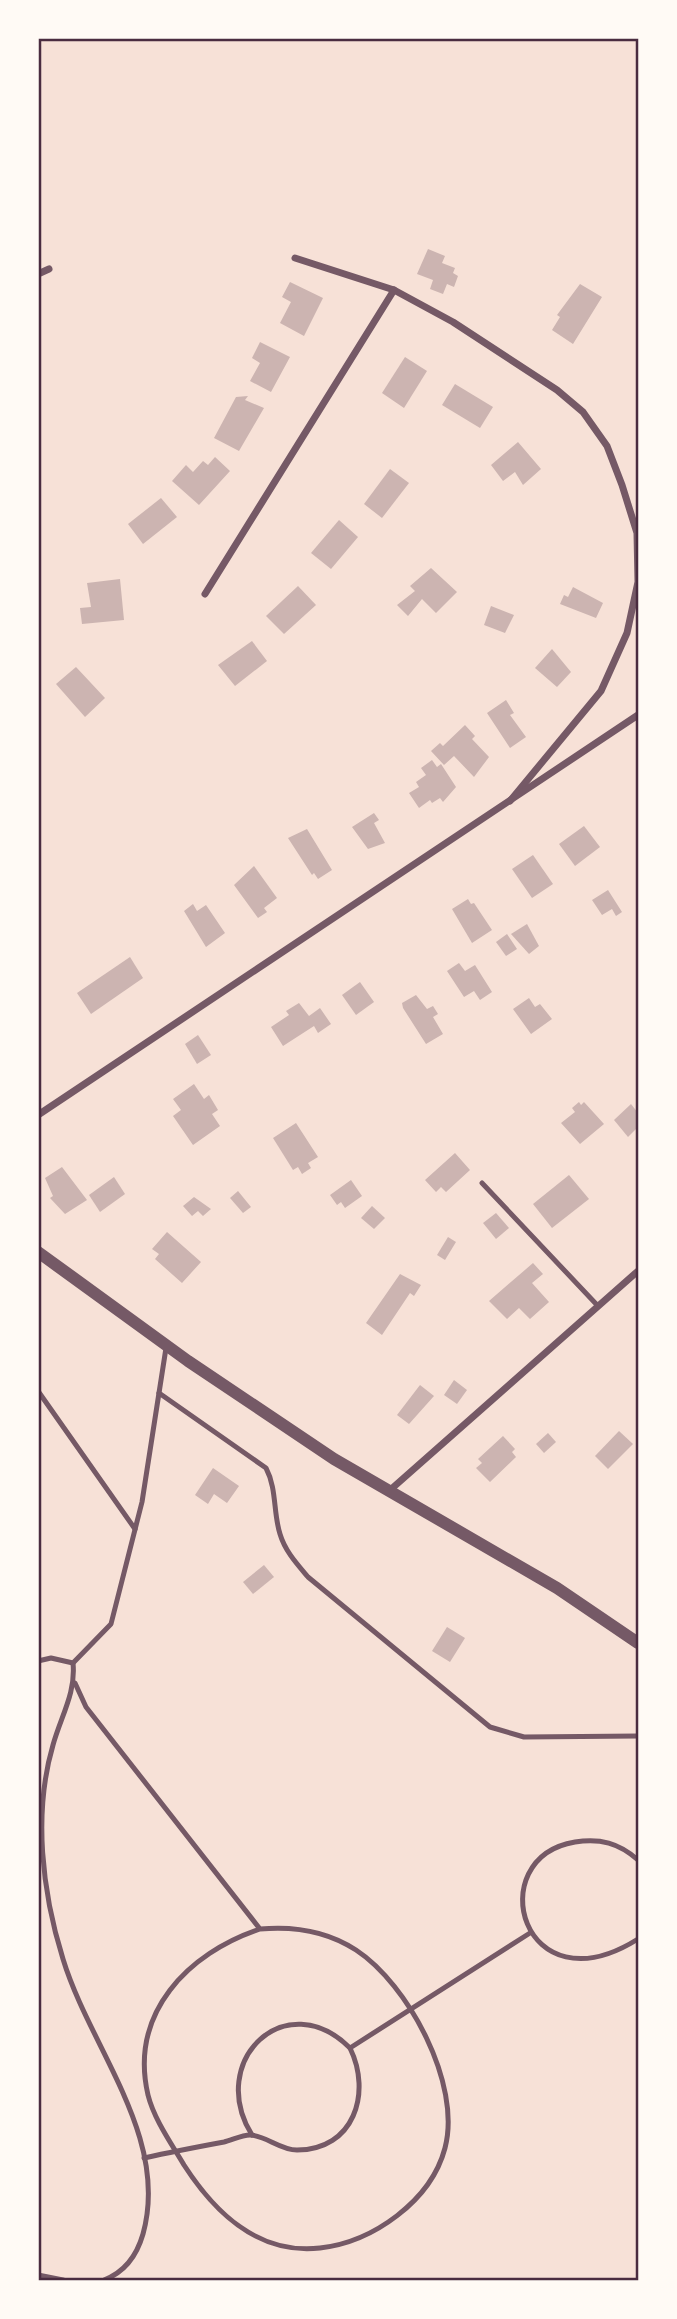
<svg xmlns="http://www.w3.org/2000/svg" width="677" height="2319" viewBox="0 0 677 2319" font-family="'Exo 2',sans-serif">
	<rect width="100%" height="100%" fill="#f7e1d7"/>
	<g fill="#ccb4b1">
		<path d="M 428,249 L 445,256 L 442,263 L 455,268 L 453,273 L 458,276 L 454,287 L 447,284 L 443,294 L 430,289 L 433,280 L 417,274 Z"/>
		<path d="M 290,282 L 323,298 L 304,336 L 280,323 L 291,302 L 282,297 Z"/>
		<path d="M 580,284 L 602,297 L 573,344 L 552,330 L 560,317 L 557,315 Z"/>
		<path d="M 260,342 L 290,357 L 271,392 L 250,381 L 260,363 L 252,358 Z"/>
		<path d="M 405,357 L 427,371 L 404,408 L 382,393 Z"/>
		<path d="M 455,384 L 493,407 L 480,428 L 442,405 Z"/>
		<path d="M 248,396 L 245,400 L 264,408 L 239,451 L 214,438 L 236,397 Z"/>
		<path d="M 518,442 L 541,469 L 523,485 L 515,472 L 503,481 L 491,465 Z"/>
		<path d="M 215,457 L 230,471 L 199,505 L 172,481 L 186,465 L 193,472 L 203,461 L 208,465 Z"/>
		<path d="M 390,469 L 409,483 L 382,518 L 364,504 Z"/>
		<path d="M 161,498 L 177,517 L 143,544 L 128,524 Z"/>
		<path d="M 339,520 L 358,537 L 331,569 L 311,553 Z"/>
		<path d="M 431,568 L 457,592 L 436,613 L 422,599 L 408,616 L 397,605 L 415,591 L 410,586 Z"/>
		<path d="M 120,579 L 124,620 L 82,624 L 80,608 L 91,607 L 87,583 Z"/>
		<path d="M 298,586 L 316,605 L 284,634 L 266,616 Z"/>
		<path d="M 573,587 L 603,603 L 596,618 L 560,604 L 564,595 L 568,597 Z"/>
		<path d="M 491,606 L 514,615 L 505,633 L 484,625 Z"/>
		<path d="M 252,641 L 267,661 L 235,686 L 218,665 Z"/>
		<path d="M 552,649 L 571,672 L 557,687 L 535,668 Z"/>
		<path d="M 76,667 L 105,698 L 85,717 L 56,684 Z"/>
		<path d="M 506,700 L 514,713 L 510,715 L 526,737 L 510,748 L 487,713 Z"/>
		<path d="M 465,725 L 475,736 L 472,739 L 489,757 L 474,777 L 454,756 L 444,765 L 431,751 L 440,743 L 443,746 Z"/>
		<path d="M 432,760 L 437,767 L 441,764 L 456,787 L 443,802 L 440,798 L 432,803 L 430,800 L 419,808 L 409,793 L 419,787 L 416,782 L 426,775 L 421,768 Z"/>
		<path d="M 374,813 L 379,820 L 374,823 L 385,843 L 368,849 L 352,827 Z"/>
		<path d="M 584,826 L 600,847 L 575,866 L 559,844 Z"/>
		<path d="M 307,829 L 332,870 L 318,879 L 314,873 L 312,875 L 288,838 Z"/>
		<path d="M 533,855 L 553,884 L 532,898 L 512,869 Z"/>
		<path d="M 254,866 L 277,898 L 264,908 L 267,912 L 258,918 L 234,885 Z"/>
		<path d="M 608,890 L 622,912 L 616,916 L 612,909 L 602,915 L 592,900 Z"/>
		<path d="M 468,899 L 471,904 L 474,903 L 492,930 L 472,943 L 452,909 Z"/>
		<path d="M 193,904 L 197,911 L 206,905 L 225,933 L 206,947 L 184,911 Z"/>
		<path d="M 527,924 L 539,946 L 529,954 L 511,934 Z"/>
		<path d="M 507,934 L 517,949 L 506,956 L 496,942 Z"/>
		<path d="M 130,957 L 143,978 L 91,1014 L 77,993 Z"/>
		<path d="M 459,963 L 465,971 L 475,965 L 492,992 L 480,1000 L 474,991 L 464,997 L 447,971 Z"/>
		<path d="M 360,982 L 374,1002 L 356,1015 L 342,995 Z"/>
		<path d="M 416,995 L 427,1009 L 433,1006 L 438,1014 L 433,1017 L 443,1034 L 426,1044 L 403,1008 L 402,1003 Z"/>
		<path d="M 529,998 L 535,1007 L 540,1004 L 552,1019 L 531,1034 L 513,1009 Z"/>
		<path d="M 299,1003 L 309,1016 L 320,1008 L 331,1024 L 318,1033 L 314,1026 L 283,1046 L 271,1027 L 289,1015 L 286,1011 Z"/>
		<path d="M 198,1035 L 211,1055 L 197,1064 L 185,1044 Z"/>
		<path d="M 194,1084 L 204,1099 L 209,1095 L 218,1110 L 212,1114 L 220,1126 L 193,1145 L 173,1116 L 181,1110 L 173,1099 Z"/>
		<path d="M 579,1102 L 581,1105 L 584,1102 L 604,1124 L 580,1144 L 561,1123 L 575,1112 L 572,1108 Z"/>
		<path d="M 631,1104 L 638,1113 L 638,1127 L 628,1137 L 614,1120 Z"/>
		<path d="M 296,1123 L 318,1157 L 308,1163 L 311,1168 L 302,1174 L 298,1167 L 293,1170 L 273,1138 Z"/>
		<path d="M 455,1153 L 470,1170 L 446,1192 L 441,1187 L 436,1192 L 425,1180 Z"/>
		<path d="M 62,1167 L 87,1200 L 65,1214 L 50,1198 L 53,1196 L 45,1178 Z"/>
		<path d="M 569,1175 L 589,1199 L 552,1228 L 533,1204 Z"/>
		<path d="M 114,1177 L 125,1194 L 100,1212 L 89,1195 Z"/>
		<path d="M 351,1180 L 362,1196 L 345,1208 L 341,1202 L 337,1205 L 330,1195 Z"/>
		<path d="M 238,1191 L 251,1207 L 243,1213 L 230,1198 Z"/>
		<path d="M 194,1197 L 211,1209 L 203,1216 L 198,1211 L 192,1216 L 183,1206 Z"/>
		<path d="M 372,1206 L 385,1218 L 374,1229 L 361,1218 Z"/>
		<path d="M 496,1213 L 509,1228 L 496,1239 L 483,1223 Z"/>
		<path d="M 167,1232 L 201,1262 L 182,1283 L 155,1259 L 159,1254 L 152,1249 Z"/>
		<path d="M 448,1237 L 456,1242 L 445,1260 L 437,1255 Z"/>
		<path d="M 533,1263 L 543,1274 L 532,1283 L 549,1302 L 530,1319 L 519,1308 L 507,1319 L 489,1301 Z"/>
		<path d="M 400,1274 L 421,1285 L 414,1296 L 410,1293 L 382,1335 L 366,1323 Z"/>
		<path d="M 454,1380 L 467,1390 L 457,1404 L 444,1395 Z"/>
		<path d="M 420,1385 L 434,1396 L 409,1424 L 397,1415 Z"/>
		<path d="M 619,1431 L 633,1444 L 608,1469 L 595,1456 Z"/>
		<path d="M 548,1433 L 556,1442 L 544,1453 L 536,1444 Z"/>
		<path d="M 503,1436 L 515,1449 L 512,1452 L 516,1457 L 490,1482 L 476,1468 L 482,1463 L 478,1459 Z"/>
		<path d="M 213,1468 L 239,1486 L 227,1503 L 214,1494 L 208,1504 L 195,1495 Z"/>
		<path d="M 264,1565 L 274,1577 L 253,1594 L 243,1582 Z"/>
		<path d="M 447,1627 L 465,1638 L 450,1662 L 432,1651 Z"/>
	</g>
	<g fill="none" stroke-linecap="round" stroke-linejoin="round">
		<g stroke="#755966" stroke-width="5">
			<path d="M 482,1183 L 598,1306"/>
			<path d="M 38,1391 L 135,1529"/>
			<path d="M 159,1393 L 266,1468 C 277,1489 273,1512 280,1534 C 285,1551 297,1564 308,1577 L 490,1727 L 524,1737 L 638,1736"/>
			<path d="M 38,1661 L 51,1658 L 73,1663 L 111,1624 L 142,1502 L 166,1348"/>
			<path d="M 73,1663 C 76,1693 61,1716 53,1745 C 33,1813 42,1892 63,1959 C 90,2048 170,2137 143,2234 C 137,2255 125,2272 104,2280"/>
			<path d="M 75,1683 L 86,1707 L 260,1929 C 293,1926 327,1931 356,1950 C 408,1984 462,2084 445,2148 C 431,2201 373,2242 320,2248 C 258,2255 215,2213 184,2165 C 171,2143 154,2119 148,2095 C 129,2013 188,1953 260,1929"/>
			<path d="M 638,1860 C 619,1843 600,1838 575,1842 C 480,1858 522,2012 638,1939"/>
			<path d="M 252,2135 C 206,2061 286,1984 350,2048"/>
			<path d="M 144,2158 C 171,2152 197,2147 224,2142 C 232,2140 242,2135 250,2135 C 265,2135 280,2150 297,2150 C 354,2150 372,2093 350,2048 L 530,1933"/>
			<path d="M 38,2275 L 63,2280"/>
		</g>
		<g stroke="#755966" stroke-width="7">
			<path d="M 295,258 L 394,290 L 453,322 L 557,390 L 583,412 L 607,446 L 622,485 L 637,533 L 638,582 L 627,633 L 601,691 L 510,801"/>
			<path d="M 38,274 L 49,269"/>
			<path d="M 205,594 L 394,290"/>
			<path d="M 38,1115 L 638,715"/>
			<path d="M 389,1491 L 638,1271"/>
		</g>
		<path stroke="#755966" stroke-width="12" d="M 38,1252 L 188,1361 L 334,1459 L 557,1588 L 638,1643"/>
	</g>
	<rect width="677" height="2319" fill="none" stroke="#fffaf5" stroke-width="80"/>
	<rect x="40" y="40" width="597" height="2239" fill="none" stroke="#4a2c40" stroke-width="2.5"/>
</svg>
